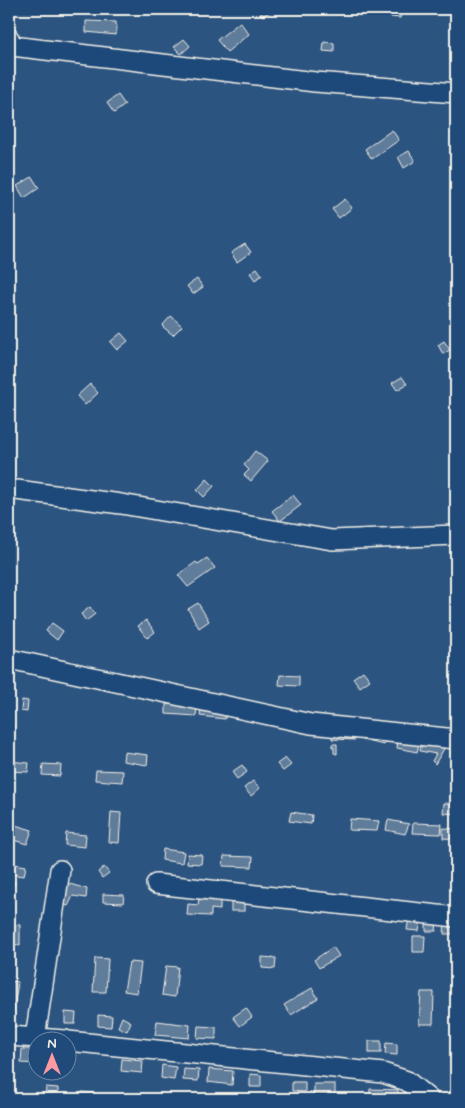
<svg xmlns="http://www.w3.org/2000/svg" width="465" height="1108" viewBox="0 0 465 1108" font-family="Mynerve,sans-serif">
	<rect width="100%" height="100%" fill="#2c5481"/>
	<filter id="ink" filterUnits="userSpaceOnUse"><feTurbulence type="fractalNoise" baseFrequency=".02" numOctaves="2"/><feDisplacementMap in="SourceGraphic" scale="10" xChannelSelector="R" yChannelSelector="G"/><feConvolveMatrix kernelMatrix="1 2 1 2 8 2 1 2 1" color-interpolation-filters="sRGB"/></filter>
	<g filter="url(#ink)">
		<g fill="#5e7b9a" stroke="#f4f1e8">
			<path d="M 258,9 L 272,9 L 273,10 L 263,16 Z"/>
			<path d="M 392,9 L 405,9 L 405,14 L 401,14 L 400,18 L 391,17 Z"/>
			<path d="M 86,21 L 116,22 L 116,35 L 86,32 Z"/>
			<path d="M 240,22 L 249,34 L 227,52 L 217,40 Z"/>
			<path d="M 184,39 L 190,46 L 181,54 L 174,47 Z"/>
			<path d="M 324,42 L 334,43 L 334,52 L 323,51 Z"/>
			<path d="M 118,95 L 125,105 L 114,113 L 107,103 Z"/>
			<path d="M 392,130 L 399,140 L 372,159 L 365,149 Z"/>
			<path d="M 409,151 L 415,161 L 404,168 L 398,157 Z"/>
			<path d="M 32,177 L 39,188 L 24,198 L 17,186 Z"/>
			<path d="M 345,199 L 352,208 L 339,218 L 332,209 Z"/>
			<path d="M 245,244 L 251,252 L 237,262 L 231,253 Z"/>
			<path d="M 257,268 L 262,275 L 255,280 L 250,273 Z"/>
			<path d="M 197,279 L 203,287 L 193,294 L 187,286 Z"/>
			<path d="M 171,316 L 182,326 L 173,335 L 162,326 Z"/>
			<path d="M 121,333 L 128,341 L 117,350 L 110,342 Z"/>
			<path d="M 444,341 L 450,350 L 443,354 L 438,345 Z"/>
			<path d="M 402,377 L 407,384 L 397,390 L 392,383 Z"/>
			<path d="M 90,384 L 98,393 L 85,405 L 77,396 Z"/>
			<path d="M 255,451 L 268,461 L 251,481 L 244,475 L 249,470 L 244,465 Z"/>
			<path d="M 207,479 L 214,486 L 204,497 L 197,490 Z"/>
			<path d="M 293,495 L 301,505 L 280,521 L 272,511 Z"/>
			<path d="M 207,558 L 215,568 L 188,587 L 178,575 L 196,562 L 198,564 Z"/>
			<path d="M 198,603 L 209,621 L 199,628 L 188,609 Z"/>
			<path d="M 90,607 L 95,614 L 86,621 L 81,614 Z"/>
			<path d="M 146,620 L 155,632 L 147,638 L 138,626 Z"/>
			<path d="M 52,623 L 63,631 L 57,640 L 46,631 Z"/>
			<path d="M 363,671 L 370,680 L 360,687 L 353,678 Z"/>
			<path d="M 280,675 L 299,676 L 299,686 L 279,685 Z"/>
			<path d="M 22,700 L 28,701 L 27,712 L 21,711 Z"/>
			<path d="M 166,704 L 197,706 L 196,716 L 166,714 Z"/>
			<path d="M 201,707 L 226,710 L 225,719 L 200,716 Z"/>
			<path d="M 9,724 L 14,724 L 13,751 L 9,751 Z"/>
			<path d="M 332,730 L 355,731 L 355,740 L 332,739 Z"/>
			<path d="M 364,732 L 386,737 L 384,745 L 362,740 Z"/>
			<path d="M 398,739 L 419,744 L 417,752 L 397,748 Z"/>
			<path d="M 422,743 L 445,747 L 435,764 L 432,761 L 436,754 L 420,751 Z"/>
			<path d="M 332,744 L 337,744 L 337,754 L 334,753 L 334,747 L 332,747 Z"/>
			<path d="M 124,752 L 148,755 L 147,765 L 123,761 Z"/>
			<path d="M 285,758 L 291,765 L 283,771 L 277,764 Z"/>
			<path d="M 9,761 L 29,763 L 28,772 L 9,771 Z"/>
			<path d="M 43,764 L 61,765 L 60,776 L 42,775 Z"/>
			<path d="M 242,765 L 247,772 L 237,779 L 232,772 Z"/>
			<path d="M 96,770 L 123,771 L 122,782 L 95,780 Z"/>
			<path d="M 253,781 L 260,788 L 251,796 L 244,788 Z"/>
			<path d="M 444,803 L 456,804 L 456,814 L 443,813 Z"/>
			<path d="M 111,812 L 121,813 L 119,843 L 109,842 Z"/>
			<path d="M 291,812 L 312,815 L 311,824 L 289,821 Z"/>
			<path d="M 350,819 L 379,821 L 377,831 L 349,830 Z"/>
			<path d="M 388,820 L 409,824 L 405,834 L 386,830 Z"/>
			<path d="M 413,823 L 442,824 L 441,834 L 412,833 Z"/>
			<path d="M 15,825 L 32,830 L 27,844 L 10,839 Z"/>
			<path d="M 443,828 L 456,829 L 456,839 L 443,838 Z"/>
			<path d="M 66,833 L 86,835 L 85,847 L 65,845 Z"/>
			<path d="M 163,849 L 184,852 L 182,863 L 162,860 Z"/>
			<path d="M 188,854 L 202,855 L 201,864 L 187,863 Z"/>
			<path d="M 224,856 L 253,857 L 252,867 L 223,866 Z"/>
			<path d="M 9,863 L 26,866 L 24,876 L 9,874 Z"/>
			<path d="M 104,867 L 109,873 L 102,878 L 98,872 Z"/>
			<path d="M 9,880 L 15,882 L 12,891 L 9,890 Z"/>
			<path d="M 63,882 L 87,889 L 86,898 L 73,896 L 68,906 L 58,903 Z"/>
			<path d="M 103,894 L 124,895 L 123,903 L 103,902 Z"/>
			<path d="M 199,898 L 220,898 L 220,910 L 211,909 L 211,916 L 187,915 L 188,904 L 198,905 Z"/>
			<rect x="231" y="901" width="13" height="10"/>
			<path d="M 409,917 L 421,919 L 419,931 L 407,930 Z"/>
			<path d="M 426,919 L 437,920 L 436,931 L 426,931 Z"/>
			<path d="M 445,921 L 454,921 L 454,934 L 444,934 Z"/>
			<path d="M 9,924 L 20,925 L 20,945 L 9,944 Z"/>
			<path d="M 413,936 L 425,936 L 424,952 L 413,952 Z"/>
			<path d="M 333,947 L 339,956 L 319,968 L 314,960 Z"/>
			<path d="M 262,957 L 276,958 L 275,969 L 262,968 Z"/>
			<path d="M 95,958 L 108,959 L 106,992 L 93,992 Z"/>
			<path d="M 129,962 L 141,963 L 137,993 L 124,991 Z"/>
			<path d="M 166,966 L 178,967 L 175,997 L 162,995 Z"/>
			<path d="M 9,981 L 18,982 L 13,1015 L 9,1014 Z"/>
			<path d="M 312,988 L 318,998 L 291,1015 L 284,1005 Z"/>
			<path d="M 421,992 L 434,992 L 433,1024 L 419,1024 Z"/>
			<path d="M 246,1008 L 252,1017 L 240,1026 L 233,1017 Z"/>
			<path d="M 65,1012 L 76,1013 L 75,1024 L 65,1024 Z"/>
			<path d="M 98,1015 L 112,1016 L 111,1027 L 98,1026 Z"/>
			<path d="M 122,1017 L 131,1022 L 127,1031 L 118,1027 Z"/>
			<path d="M 157,1021 L 190,1025 L 189,1038 L 155,1035 Z"/>
			<path d="M 198,1026 L 216,1027 L 216,1039 L 197,1038 Z"/>
			<rect x="369" y="1041" width="12" height="12"/>
			<path d="M 386,1043 L 397,1044 L 397,1055 L 385,1054 Z"/>
			<path d="M 22,1049 L 38,1049 L 38,1064 L 21,1063 Z"/>
			<path d="M 122,1059 L 143,1061 L 142,1073 L 121,1071 Z"/>
			<path d="M 162,1065 L 176,1067 L 174,1080 L 161,1078 Z"/>
			<path d="M 184,1069 L 199,1070 L 198,1081 L 183,1080 Z"/>
			<path d="M 209,1069 L 233,1071 L 232,1085 L 208,1082 Z"/>
			<path d="M 250,1074 L 261,1075 L 261,1087 L 250,1087 Z"/>
			<path d="M 292,1082 L 305,1082 L 305,1092 L 292,1091 Z"/>
			<rect x="314" y="1084" width="21" height="11"/>
			<path d="M 46,1087 L 58,1088 L 58,1099 L 45,1099 Z"/>
			<path d="M 370,1089 L 398,1090 L 398,1099 L 370,1099 Z"/>
			<path d="M 82,1092 L 95,1093 L 95,1099 L 82,1099 Z"/>
			<path d="M 114,1094 L 126,1095 L 126,1099 L 113,1099 Z"/>
		</g>
		<g fill="none" stroke-linecap="round" stroke-linejoin="round">
			<defs>
				<g id="minor">
					<path d="M 9,38 L 12,46 L 315,82 L 456,93"/>
					<path d="M 9,489 L 121,504 L 332,540 L 456,535"/>
					<path d="M 9,659 L 311,724 L 456,739"/>
					<path d="M 156,884 L 456,917"/>
					<path d="M 9,1036 L 65,1040"/>
					<path d="M 35,1038 L 60,870"/>
					<path d="M 68,1041 L 383,1073 L 407,1081 L 429,1099"/>
				</g>
			</defs>
			<use href="#minor" stroke="#f4f1e8" stroke-width="22"/>
			<use href="#minor" stroke="#1f4a7a" stroke-width="19"/>
		</g>
	</g>
	<rect width="465" height="1108" fill="none" stroke="#1f4a7a" stroke-width="30"/>
	<rect x="15" y="15" width="435" height="1078" fill="none" stroke="#f4f1e8" stroke-width="2" filter="url(#ink)"/>
	<g transform="translate(52 1056)"><circle r="24" fill="#1f4a7a" stroke="#748da6"/>
	<path d="M0-4L9 19L0 12L-9 19Z" fill="#ff9aa2"/>
	<text y="-8" font-size="14" font-weight="bold" text-anchor="middle" fill="#f4f1e8">N</text>
	</g>
</svg>
